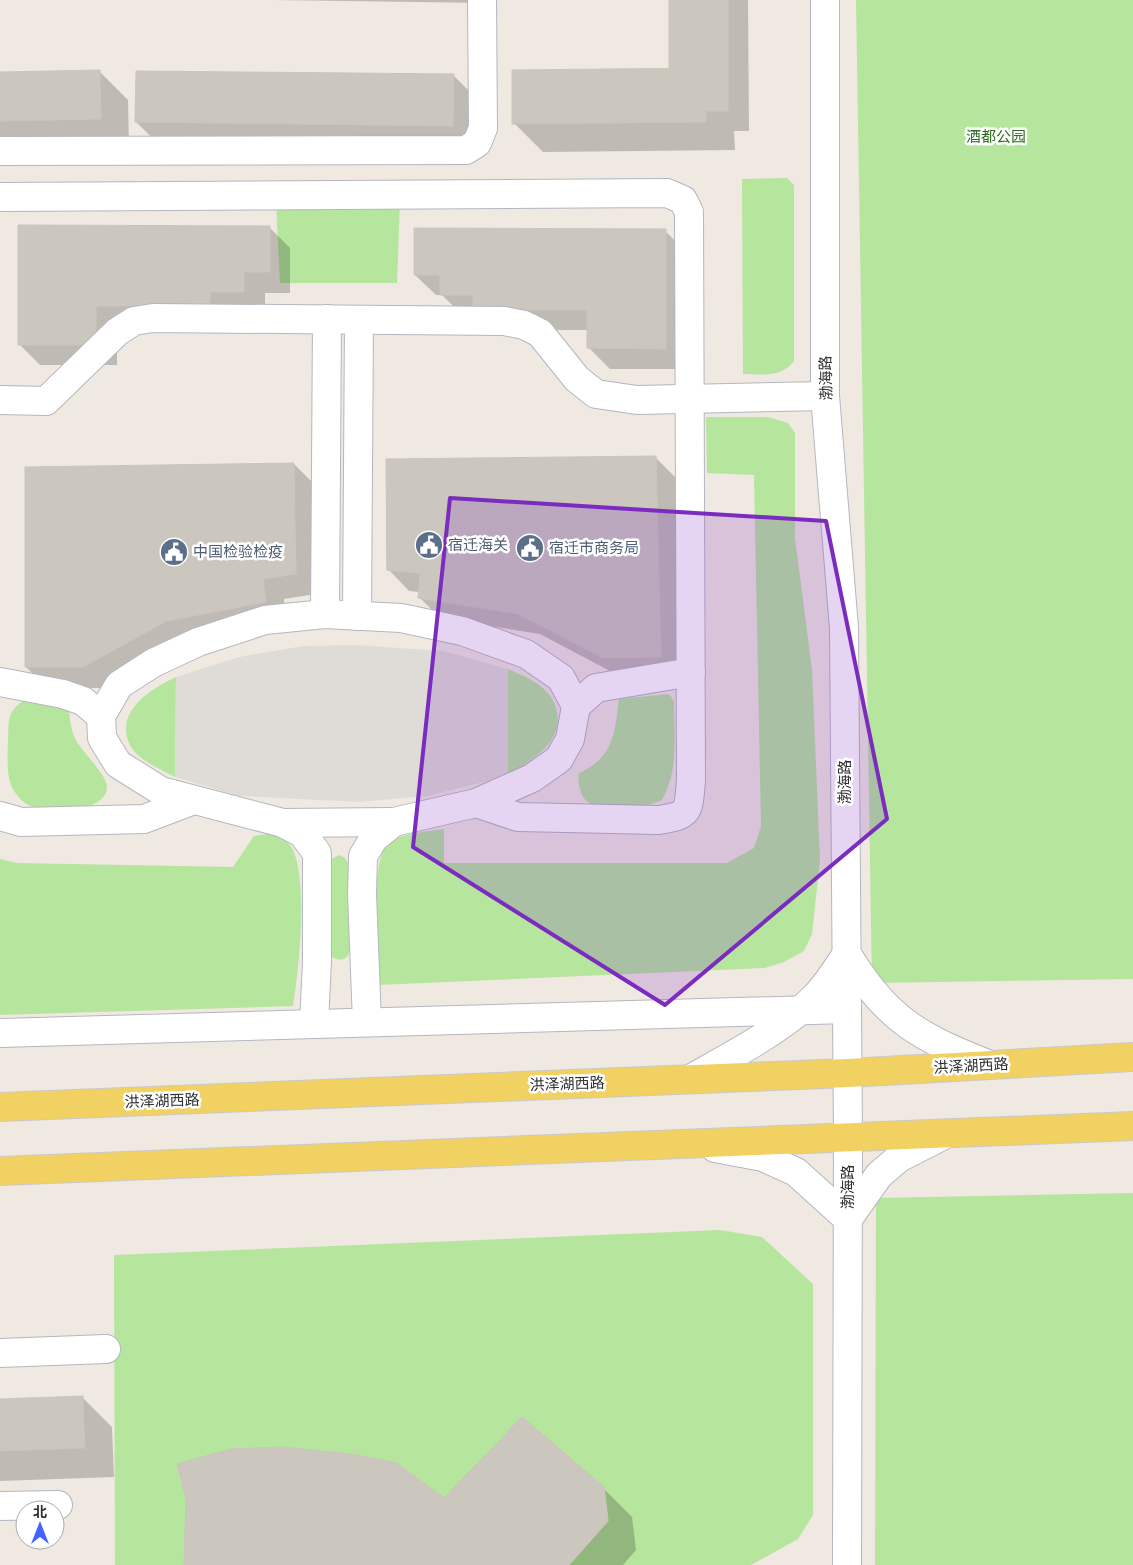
<svg xmlns="http://www.w3.org/2000/svg" width="1133" height="1565" viewBox="0 0 1133 1565" font-family="Helvetica,'Noto Sans SC',sans-serif">
	<rect width="100%" height="100%" fill="#efe9e1"/>
	<g fill="#b6e59e">
		<path d="M 856,0 L 1133,0 L 1133,979 L 872,983 Z"/>
		<path d="M 787,178 L 794,185 L 794,361 C 781,378 763,374 743,374 L 742,179 Z"/>
		<path d="M 400,201 L 397,283 L 280,283 L 276,202 Z"/>
		<path d="M 706,417 L 768,417 L 788,423 L 795,433 L 795,538 L 812,670 L 820,860 L 812,934 L 804,951 L 784,962 L 765,968 L 378,985 C 377,958 369,858 389,843 C 404,832 426,832 444,829 L 444,863 L 727,863 L 754,848 L 761,826 L 754,475 L 707,473 Z"/>
		<path d="M 508,669 C 516,673 525,676 533,681 C 561,697 567,728 542,751 C 532,760 519,768 508,776 Z"/>
		<path d="M 176,677 L 175,777 C 161,769 136,760 129,743 C 115,710 153,688 176,677 Z"/>
		<path d="M 669,694 L 674,701 C 674,734 679,770 662,800 C 645,808 612,811 594,805 C 581,802 577,784 579,773 C 614,758 615,732 619,699 Z"/>
		<path d="M 25,700 L 69,709 C 70,720 71,732 77,742 C 84,753 106,775 107,786 C 108,814 45,813 28,805 C 22,802 13,791 11,785 C 6,771 8,753 8,739 C 9,719 7,711 25,700 Z"/>
		<path d="M 274,833 C 282,838 289,841 293,850 C 308,883 299,969 293,1006 L 0,1015 L 0,859 L 17,863 L 233,867 L 254,836 Z"/>
		<path d="M 339,855 L 345,858 L 350,867 L 350,949 C 347,964 338,960 327,955 L 328,861 Z"/>
		<path d="M 1133,1193 L 1133,1565 L 875,1565 L 876,1198 Z"/>
		<path d="M 720,1230 L 762,1237 L 813,1284 L 813,1515 L 798,1539 L 751,1565 L 115,1565 L 114,1255 Z"/>
	</g>
	<path fill="#dfdcd8" d="M 356,645 L 443,651 L 508,669 L 508,776 L 427,796 L 358,802 L 239,796 L 175,777 L 176,677 L 239,657 L 303,646 Z"/>
	<g fill="#0003">
		<path d="M 272,0 L 487,0 L 487,3 Z"/>
		<path d="M 670,0 L 748,0 L 749,131 L 734,131 L 735,150 L 543,152 L 514,123 L 671,70 Z"/>
		<path d="M 99,71 L 128,100 L 129,147 L 0,150 L 0,73 Z"/>
		<path d="M 453,75 L 482,104 L 481,155 L 166,151 L 136,122 Z"/>
		<path d="M 20,226 L 269,227 L 290,248 L 290,293 L 265,293 L 265,312 L 117,327 L 117,365 L 40,365 L 19,344 Z"/>
		<path d="M 665,231 L 686,251 L 686,369 L 610,369 L 589,348 L 589,330 L 495,330 L 462,315 L 442,295 L 436,295 L 415,275 Z"/>
		<path d="M 655,457 L 676,478 L 681,677 L 625,679 L 540,634 L 440,618 L 419,597 L 420,592 L 409,591 L 389,570 Z"/>
		<path d="M 294,464 L 315,485 L 316,594 L 284,599 L 286,623 L 104,688 L 47,688 L 26,667 Z"/>
		<path d="M 83,1398 L 112,1427 L 114,1477 L 0,1481 L 0,1400 Z"/>
		<path d="M 603,1488 L 632,1517 L 636,1550 L 623,1565 L 185,1565 L 444,1499 Z"/>
	</g>
	<g fill="#cbc7bf" stroke="#cbc5ba">
		<rect x="669" y="0" width="59" height="111"/>
		<path d="M 706,68 L 706,122 L 512,124 L 512,70 Z"/>
		<path d="M 100,70 L 101,119 L 0,121 L 0,72 Z"/>
		<path d="M 136,71 L 454,74 L 453,126 L 135,122 Z"/>
		<path d="M 18,225 L 270,226 L 270,272 L 244,272 L 244,292 L 210,292 L 210,306 L 96,306 L 96,345 L 18,345 Z"/>
		<path d="M 414,228 L 666,229 L 666,349 L 587,348 L 587,310 L 473,310 L 473,295 L 440,295 L 440,275 L 414,275 Z"/>
		<path d="M 656,456 L 661,657 L 603,658 L 518,614 L 418,598 L 420,573 L 387,570 L 386,459 Z"/>
		<path d="M 294,463 L 296,574 L 263,579 L 266,602 L 167,621 L 83,667 L 25,667 L 25,467 Z"/>
		<path d="M 563,504 L 564,599 L 530,589 L 483,580 L 387,570 L 387,505 Z"/>
		<path d="M 294,508 L 296,574 L 200,586 L 153,596 L 120,607 L 119,512 Z"/>
		<path d="M 83,1396 L 85,1448 L 0,1451 L 0,1399 Z"/>
		<path d="M 522,1417 L 604,1487 L 608,1521 L 569,1565 L 184,1565 L 186,1499 L 177,1464 L 231,1449 L 282,1447 L 351,1454 L 397,1463 L 444,1498 Z"/>
		<path d="M 522,1417 L 604,1487 L 608,1521 L 569,1565 L 401,1565 L 391,1556 Z"/>
	</g>
	<g fill="none" stroke-linecap="round" stroke-linejoin="round">
		<defs>
			<g id="minor">
				<path d="M 825,0 L 825,396 L 844,628 L 848,1138 L 847,1565"/>
				<path d="M 0,151 L 466,150 L 477,143 L 483,128 L 482,0"/>
				<path d="M 0,197 L 667,193 L 683,200 L 689,212 L 691,781 C 688,811 691,815 659,820 L 518,817 L 476,803"/>
				<path d="M 0,400 L 46,401 L 117,332 L 134,321 L 153,318 L 504,321 L 524,325 L 540,333 L 577,379 L 596,394 L 637,400 L 825,396"/>
				<path d="M 325,614 L 327,319"/>
				<path d="M 357,616 L 359,320"/>
				<path d="M 0,682 L 63,694 L 83,701 L 101,716"/>
				<path d="M 576,706 L 596,688 L 691,672"/>
				<path d="M 0,816 L 21,822 L 144,819 L 194,800"/>
				<path d="M 283,823 L 394,822"/>
				<path d="M 314,1023 L 317,961 L 317,853 L 302,833 L 283,823 L 161,791 L 118,764 L 102,738 L 101,716 L 119,685 L 153,663 L 198,642 L 265,620 L 325,614 L 401,618 L 462,631 L 526,654 L 561,678 L 576,706 L 570,739 L 559,759 L 532,778 L 476,803 L 394,822 L 374,838 L 363,856 L 362,894 L 367,1022"/>
				<path d="M 0,1033 L 847,1009"/>
				<path d="M 690,1079 C 731,1056 782,1030 815,997 C 827,985 837,968 847,954 C 887,1021 920,1037 990,1065"/>
				<path d="M 715,1148 L 763,1157 L 796,1172 L 848,1219 L 879,1175 L 899,1158 L 946,1134"/>
				<path d="M 0,1353 L 106,1349"/>
				<path d="M 0,1506 L 58,1505"/>
			</g>
			<g id="major">
				<path d="M 0,1107 L 848,1073 L 1133,1057"/>
				<path d="M 0,1171 L 1133,1126"/>
			</g>
		</defs>
		<use href="#minor" stroke="#b4b7c1" stroke-width="30"/>
		<use href="#major" stroke="#c9c9c9" stroke-width="30"/>
		<use href="#minor" stroke="#fff" stroke-width="28"/>
		<use href="#major" stroke="#f2d163" stroke-width="28"/>
	</g>
	<path fill="#7b2cbf" fill-opacity="0.2" stroke="#7b2cbf" stroke-width="4" stroke-linejoin="round" d="M 450,498 L 826,521 L 887,819 L 665,1005 L 413,847 Z"/>
	<defs>
		<symbol id="civic-disc" viewBox="-11 -11 22 22"><circle r="9.5" fill="#5c6f8a" stroke="#fff"/><path d="M-.6-6.5H3V-4.5H.6V-3L4-1V1h2V6H-6V1h2V-1L-.6-3ZM-1.2 2.5V6h2.4V2.5Z" fill="#fff"/></symbol>
	</defs>
	<g fill-rule="evenodd">
		<use href="#civic-disc" x="413" y="529" width="32" height="32"/>
		<use href="#civic-disc" x="514" y="532" width="32" height="32"/>
		<use href="#civic-disc" x="158" y="536" width="32" height="32"/>
	</g>
	<g text-anchor="middle" stroke-width="5" stroke-linejoin="round" paint-order="stroke">
		<g font-size="15" fill="#2c6e1b" stroke="#fff">
			<text x="996" y="142">酒都公园</text>
		</g>
		<g font-size="15" fill="#2e2e2e" stroke="#fff">
			<text transform="translate(826 378) rotate(-91)" y="5">渤海路</text>
			<text transform="translate(845 782) rotate(-90)" y="5">渤海路</text>
			<text transform="translate(971 1066) rotate(-3)" y="5">洪泽湖西路</text>
			<text transform="translate(567 1084) rotate(-2)" y="5">洪泽湖西路</text>
			<text transform="translate(162 1101) rotate(-2)" y="5">洪泽湖西路</text>
			<text transform="translate(848 1187) rotate(-90)" y="5">渤海路</text>
		</g>
		<g font-size="15" fill="#4e5e75" stroke="#fff" text-anchor="start">
			<text x="448" y="550">宿迁海关</text>
			<text x="549" y="553">宿迁市商务局</text>
			<text x="193" y="557">中国检验检疫</text>
		</g>
	</g>
	<g transform="translate(40 1525)"><circle r="24" fill="#ffffff" stroke="#ababab"/>
	<path d="M0-4L9 19L0 12L-9 19Z" fill="#4264fb"/>
	<text y="-8" font-size="14" font-weight="bold" text-anchor="middle" fill="#2e2e2e">北</text>
	</g>
</svg>
